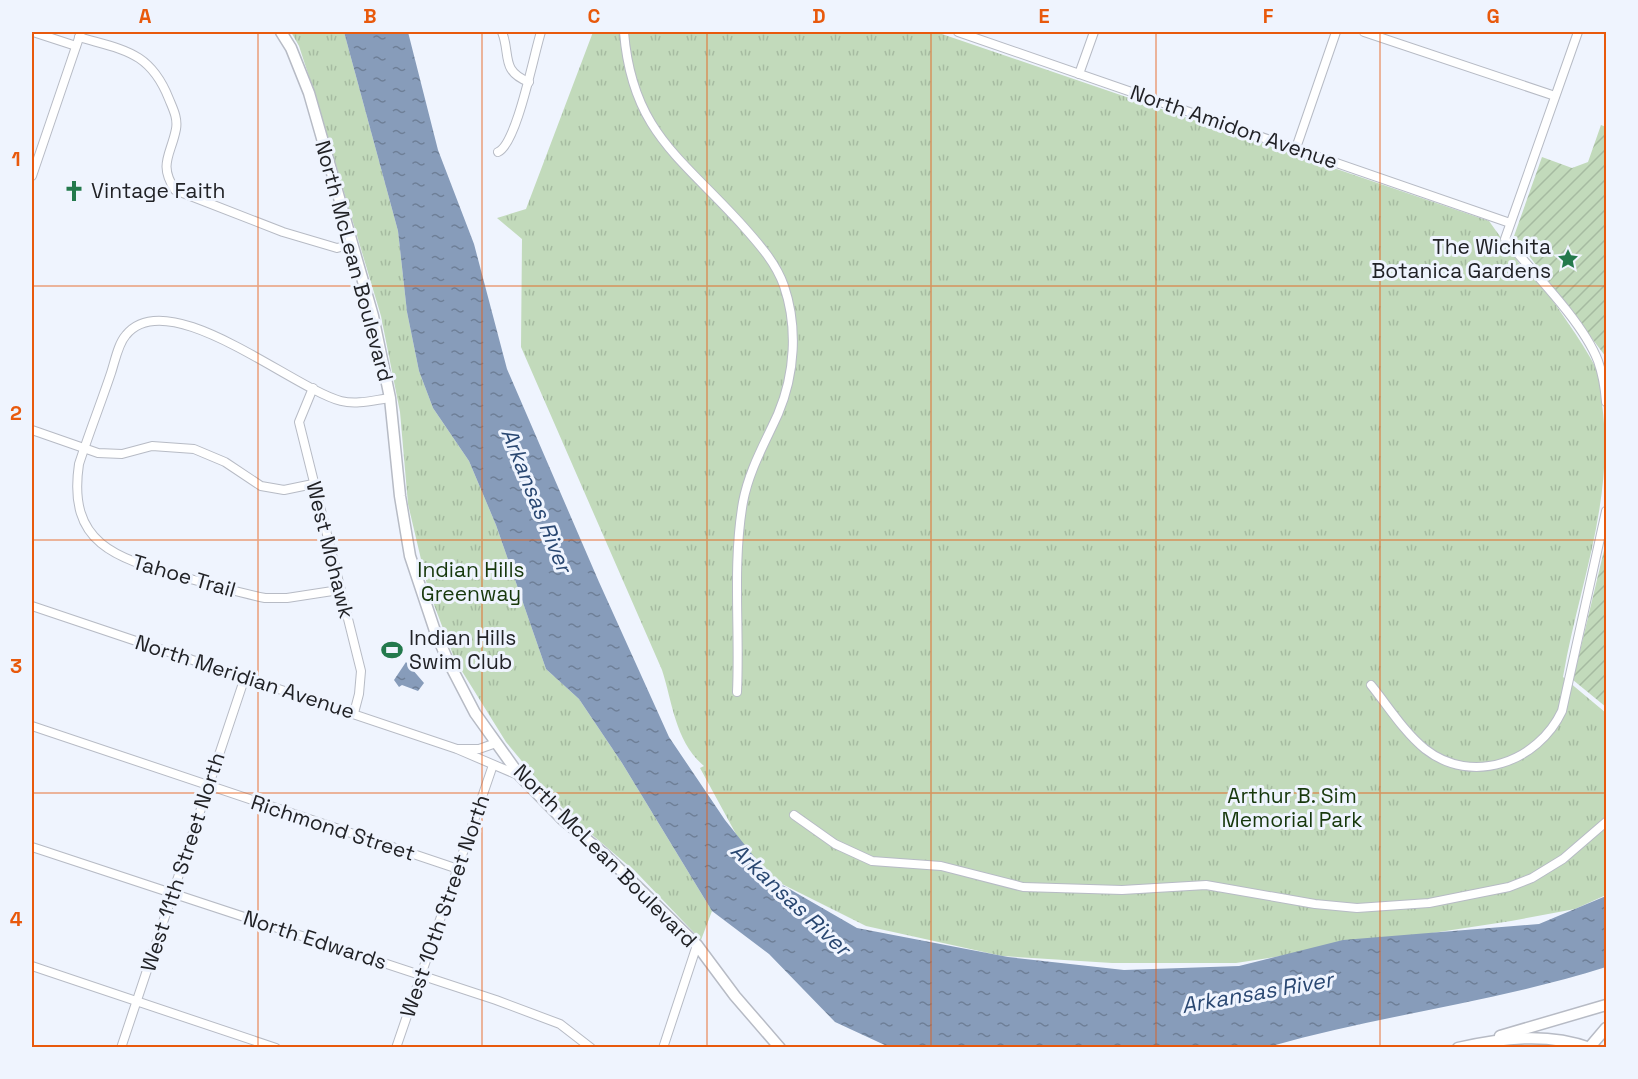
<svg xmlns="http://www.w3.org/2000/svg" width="1638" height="1079" viewBox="0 0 1638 1079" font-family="'Space Grotesk',sans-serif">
	<defs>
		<pattern id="grass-tufts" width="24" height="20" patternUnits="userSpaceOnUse" patternTransform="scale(1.5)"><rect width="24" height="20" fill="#c2dabb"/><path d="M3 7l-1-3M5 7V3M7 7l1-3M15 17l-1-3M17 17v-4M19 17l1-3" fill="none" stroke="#a6bba1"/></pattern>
		<pattern id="garden-furrows" width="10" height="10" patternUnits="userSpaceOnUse" patternTransform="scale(1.5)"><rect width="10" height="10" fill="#c2dabb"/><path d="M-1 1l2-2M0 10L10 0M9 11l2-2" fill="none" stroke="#a6bba1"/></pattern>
		<pattern id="water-ripples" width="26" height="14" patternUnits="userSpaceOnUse" patternTransform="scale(1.5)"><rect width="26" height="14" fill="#879cba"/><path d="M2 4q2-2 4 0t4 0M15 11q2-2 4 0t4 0" fill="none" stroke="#6e7f97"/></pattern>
	</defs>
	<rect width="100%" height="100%" fill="#eff4fe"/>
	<g fill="url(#grass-tufts)">
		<path d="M 291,32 L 344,32 L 398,231 L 407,312 L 419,371 L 433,408 L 469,461 L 496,525 L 546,669 L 579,699 L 622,763 L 712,911 L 701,940 L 637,873 L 570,816 L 545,789 L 506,742 L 455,660 L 428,589 L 408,504 L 400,412 L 381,316 L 315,95 L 299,46 Z"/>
		<path d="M 593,32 L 936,32 L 1489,221 L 1529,277 L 1537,277 C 1556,307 1580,337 1596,368 C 1601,378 1600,393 1602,404 C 1615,500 1579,584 1563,677 L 1606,713 L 1606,895 L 1575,909 L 1511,921 L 1236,963 L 1112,963 L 1002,956 L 866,926 L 778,882 L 742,845 L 700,768 L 704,766 C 675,741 673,704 662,670 L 521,347 L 522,239 L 497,218 L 526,209 Z"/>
	</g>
	<g fill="url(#garden-furrows)">
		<path d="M 1601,125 L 1606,127 L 1606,357 L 1514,236 L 1542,157 L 1572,168 L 1588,162 Z"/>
		<path d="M 1606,542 L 1606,707 L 1573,680 Z"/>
	</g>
	<g fill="url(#water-ripples)">
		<path d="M 344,32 L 408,32 L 438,150 L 474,244 L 507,369 L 599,582 L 669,737 L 725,820 L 772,879 L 857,928 L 1008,957 L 1124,970 L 1239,966 L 1343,940 L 1539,924 L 1606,896 L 1606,967 C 1496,1002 1380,1015 1268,1047 L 889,1047 L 835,1022 L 769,954 L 712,911 L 622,763 L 579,699 L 546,669 L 496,525 L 469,461 L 433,408 L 419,371 L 407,312 L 398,231 Z"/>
		<path d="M 406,662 L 424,683 L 418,691 L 402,685 L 399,687 L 394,680 Z"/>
	</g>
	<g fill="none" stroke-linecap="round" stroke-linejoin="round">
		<defs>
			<g id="minor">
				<path d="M 33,32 L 76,46"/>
				<path d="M 502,32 C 511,54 500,71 529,82"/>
				<path d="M 624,32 C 632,132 682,158 743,226 C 759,244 776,263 784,286 C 798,327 795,374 778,414 C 765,443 749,470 743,502 C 732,565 740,629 737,692"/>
				<path d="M 958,32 L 1510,223"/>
				<path d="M 1364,32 L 1555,96"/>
				<path d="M 1578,32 L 1505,239 C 1533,272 1583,322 1598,361 C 1603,375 1605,388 1606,402"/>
				<path d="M 79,37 C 123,50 150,51 169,99 C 173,109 178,118 176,129 C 171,155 158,164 175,190 L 283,232 L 337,248 L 352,244"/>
				<path d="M 1079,74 L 1094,32"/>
				<path d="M 1296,148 L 1336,32"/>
				<path d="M 498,152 C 517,144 534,53 541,32"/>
				<path d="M 32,176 L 81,32"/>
				<path d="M 313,388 L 299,422 L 361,671 L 359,694 L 354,713"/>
				<path d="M 32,430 L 98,453 L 122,454 L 152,446 L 194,449 L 225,462 L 261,486 L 284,490 L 313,484"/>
				<path d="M 339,590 L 287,598 L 265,598 C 236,592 208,584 180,576 C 116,558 67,544 79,464 C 89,433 101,403 111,373 C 115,361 118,344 126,335 C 168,283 292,388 341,401 C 357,405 374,400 390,398"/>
				<path d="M 32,606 L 457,749 L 520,776"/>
				<path d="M 1371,685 C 1388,706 1404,732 1425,749 C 1472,786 1538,762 1562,711 L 1606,511"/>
				<path d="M 32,726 L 458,869"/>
				<path d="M 458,749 L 479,749 L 496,743"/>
				<path d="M 794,815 L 835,844 L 872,861 L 941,866 L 1023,887 L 1122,890 L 1206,885 L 1315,904 L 1357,908 L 1429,903 L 1509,887 L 1532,878 L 1563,859 L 1606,822"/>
				<path d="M 32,847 L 496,1000 L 560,1024 L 591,1048"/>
				<path d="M 32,966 L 276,1048"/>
				<path d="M 121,1048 L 245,677"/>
				<path d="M 396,1048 L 493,765"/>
				<path d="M 663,1048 L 697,945"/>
			</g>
			<g id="major">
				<path d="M 281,32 L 291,48 L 309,93 L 373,316 L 390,398 L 400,496 L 410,556 L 435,631 L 448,661 L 475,713 L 520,776 L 562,819 L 603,853 L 697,945 L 735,996 L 780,1048"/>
				<path d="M 1500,1036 L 1606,1005"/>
				<path d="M 1458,1048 C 1502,1038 1547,1032 1590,1048"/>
				<path d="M 1589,1048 L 1606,1028"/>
			</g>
		</defs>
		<use href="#minor" stroke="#b7bbc5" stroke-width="10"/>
		<use href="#major" stroke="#b7bbc5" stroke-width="13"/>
		<use href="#minor" stroke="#fff" stroke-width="8"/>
		<use href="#major" stroke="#fff" stroke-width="10"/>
	</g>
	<path fill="none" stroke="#e8590c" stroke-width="1.5" stroke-opacity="0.55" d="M 258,32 L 258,1048M 482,32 L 482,1048M 707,32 L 707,1048M 931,32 L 931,1048M 1156,32 L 1156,1048M 1380,32 L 1380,1048M 32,286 L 1606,286M 32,540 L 1606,540M 32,793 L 1606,793"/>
	<defs>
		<symbol id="church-bare" viewBox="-9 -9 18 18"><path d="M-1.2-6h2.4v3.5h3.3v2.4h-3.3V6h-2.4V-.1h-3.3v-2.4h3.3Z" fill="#23794c" stroke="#eff4fe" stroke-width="2.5" paint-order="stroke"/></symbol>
		<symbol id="sight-bare" viewBox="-9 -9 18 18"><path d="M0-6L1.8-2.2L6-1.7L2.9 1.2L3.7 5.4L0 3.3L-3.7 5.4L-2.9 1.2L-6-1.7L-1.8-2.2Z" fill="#23794c" stroke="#eff4fe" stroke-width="2.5" paint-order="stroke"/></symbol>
		<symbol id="stadium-bare" viewBox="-9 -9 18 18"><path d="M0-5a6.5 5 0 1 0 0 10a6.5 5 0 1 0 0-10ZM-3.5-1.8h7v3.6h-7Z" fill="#23794c" stroke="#eff4fe" stroke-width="2.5" paint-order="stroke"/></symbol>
	</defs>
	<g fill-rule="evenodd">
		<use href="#church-bare" x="59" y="176" width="30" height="30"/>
		<use href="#sight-bare" x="1553" y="244" width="30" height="30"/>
		<use href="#stadium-bare" x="377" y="635" width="30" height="30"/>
	</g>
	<g text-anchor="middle" stroke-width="6" stroke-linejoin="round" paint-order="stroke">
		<g font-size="21" fill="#212226" stroke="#eff4fe">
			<text transform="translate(1234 127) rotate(19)" y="7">North Amidon Avenue</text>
			<text transform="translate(354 261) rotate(75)" y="7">North McLean Boulevard</text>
			<text transform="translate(330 550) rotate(76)" y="7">West Mohawk</text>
			<text transform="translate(184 576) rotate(16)" y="7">Tahoe Trail</text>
			<text transform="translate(245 677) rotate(18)" y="7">North Meridian Avenue</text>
			<text transform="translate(333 828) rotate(18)" y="7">Richmond Street</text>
			<text transform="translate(605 856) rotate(45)" y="7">North McLean Boulevard</text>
			<text transform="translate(183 862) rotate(-72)" y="7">West 11th Street North</text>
			<text transform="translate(445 906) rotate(-71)" y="7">West 10th Street North</text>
			<text transform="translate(315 940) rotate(18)" y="7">North Edwards</text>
		</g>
		<g font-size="21" fill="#212226" stroke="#eff4fe" text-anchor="start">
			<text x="91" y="198">Vintage Faith</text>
			<text x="1551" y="254" text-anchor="end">The Wichita<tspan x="1551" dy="24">Botanica Gardens</tspan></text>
			<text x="409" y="645">Indian Hills<tspan x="409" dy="24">Swim Club</tspan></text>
		</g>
		<g font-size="21" fill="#17380c" stroke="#eff4fe">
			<text x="471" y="577">Indian Hills<tspan x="471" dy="24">Greenway</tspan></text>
			<text x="1292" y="803">Arthur B. Sim<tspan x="1292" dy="24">Memorial Park</tspan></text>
		</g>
		<g font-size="22" font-style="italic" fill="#294771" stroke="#eff4fe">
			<text transform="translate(537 500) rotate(68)" y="8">Arkansas River</text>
			<text transform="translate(791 899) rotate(43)" y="8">Arkansas River</text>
			<text transform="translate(1257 992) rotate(-10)" y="8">Arkansas River</text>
		</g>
	</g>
	<rect width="1638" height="1079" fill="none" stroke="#eff4fe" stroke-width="66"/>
	<rect x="33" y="33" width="1572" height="1013" fill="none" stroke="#e8590c" stroke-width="2"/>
	<g font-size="20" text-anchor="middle" font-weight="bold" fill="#e8590c">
		<text x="145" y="23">A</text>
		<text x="370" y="23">B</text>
		<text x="594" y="23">C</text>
		<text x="819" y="23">D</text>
		<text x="1044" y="23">E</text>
		<text x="1268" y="23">F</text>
		<text x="1493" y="23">G</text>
		<text x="16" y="166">1</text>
		<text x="16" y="420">2</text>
		<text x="16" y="673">3</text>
		<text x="16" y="926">4</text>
	</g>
</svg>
